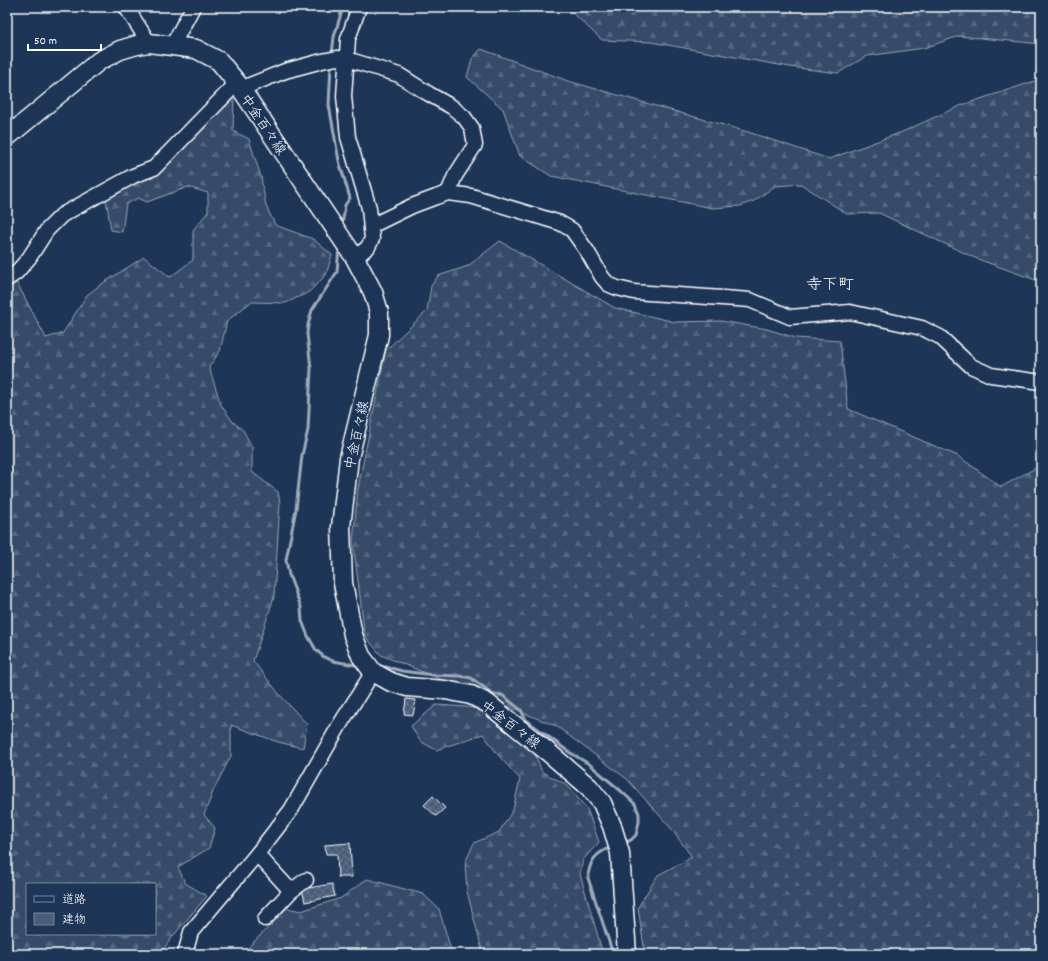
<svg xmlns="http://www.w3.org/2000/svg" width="1048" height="961" viewBox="0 0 1048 961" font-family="Dekko,'Klee One',sans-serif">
	<defs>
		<pattern id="forest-firs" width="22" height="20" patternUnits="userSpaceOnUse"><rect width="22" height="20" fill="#364b69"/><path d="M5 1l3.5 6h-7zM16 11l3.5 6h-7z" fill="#546680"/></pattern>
		<pattern id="building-cross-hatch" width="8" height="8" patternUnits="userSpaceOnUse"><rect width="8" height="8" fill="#4a5d79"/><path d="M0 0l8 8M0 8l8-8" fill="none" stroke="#65758d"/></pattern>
	</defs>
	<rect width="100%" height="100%" fill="#1d3557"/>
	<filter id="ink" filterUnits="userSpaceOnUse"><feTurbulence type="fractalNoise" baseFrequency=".025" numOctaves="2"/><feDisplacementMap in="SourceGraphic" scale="8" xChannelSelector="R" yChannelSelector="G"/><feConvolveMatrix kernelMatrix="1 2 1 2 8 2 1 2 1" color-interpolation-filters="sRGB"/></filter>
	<g filter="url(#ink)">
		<g fill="url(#forest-firs)" stroke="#9aa5b4" fill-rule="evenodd">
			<path d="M 566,7 L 1041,7 L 1041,44 L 959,36 L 924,48 L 867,56 L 838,73 L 790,67 L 651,42 L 602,40 Z"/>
			<path d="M 481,49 L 568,81 L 748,132 L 829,159 L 902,132 L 962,105 L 1041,79 L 1041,282 L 975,258 L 879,213 L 847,214 L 801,184 L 775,186 L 754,201 L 740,206 L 712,208 L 551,176 L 520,156 L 503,109 L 467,77 L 472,59 Z"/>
			<path d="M 234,95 L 233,131 L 249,139 L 261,177 L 266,206 L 275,225 L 313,239 L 332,255 L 326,275 L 309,292 L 286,303 L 251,302 L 227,321 L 220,351 L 209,367 L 221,405 L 233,422 L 243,430 L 252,447 L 252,472 L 278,492 L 280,503 L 274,597 L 253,661 L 280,695 L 307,724 L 303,748 L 278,742 L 231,725 L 231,756 L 214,789 L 204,815 L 215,828 L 209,848 L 178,867 L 185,883 L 207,896 L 173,936 L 160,954 L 7,954 L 7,288 L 17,283 L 46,338 L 63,333 L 87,295 L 100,285 L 144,257 L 170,277 L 193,260 L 193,230 L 208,212 L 208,193 L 188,187 L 147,202 L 138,198 L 126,204 L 122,232 L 111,230 L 106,199 L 134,181 L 155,175 L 219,107 ZM 27,884 L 155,884 L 155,934 L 27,934 Z"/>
			<path d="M 500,241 L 615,308 L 675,322 L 721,321 L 767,329 L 796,338 L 840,341 L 848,409 L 958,456 L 1001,487 L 1041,465 L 1041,954 L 645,954 L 638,907 L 658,875 L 692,857 L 670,827 L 627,779 L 556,726 L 381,655 L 365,636 L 353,542 L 358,488 L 386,350 L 427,311 L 431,286 L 438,276 L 468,266 Z"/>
			<path d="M 436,705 L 467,707 L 489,711 L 535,754 L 542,772 L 567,785 L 587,809 L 599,842 L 583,860 L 580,874 L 603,954 L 483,954 L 467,891 L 465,863 L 474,843 L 499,832 L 513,810 L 520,779 L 499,756 L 483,734 L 436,750 L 420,741 L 411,726 Z"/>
			<path d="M 367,879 L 423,894 L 439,909 L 452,954 L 242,954 L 287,908 L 301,911 L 341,898 Z"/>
		</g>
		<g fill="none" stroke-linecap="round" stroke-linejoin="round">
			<g stroke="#a0aab8" stroke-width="3">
				<path d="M 332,54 L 334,37 L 343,7"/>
				<path d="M 331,64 L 329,105 L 339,161 L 350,198 L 345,205 L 342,226"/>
				<path d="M 339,247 L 337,272 L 312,310 L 308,325 L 307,334 L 311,368 L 308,430 L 302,455 L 296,509 L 286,560 L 289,575 L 301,607 L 302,621 L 308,636 L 316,650 L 324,657 L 333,661 L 361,666"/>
				<path d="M 378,667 L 387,667 L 402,671 L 433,675 L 461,676 L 471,678 L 493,694 L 502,695 L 521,710 L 526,720 L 569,752 L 589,764 L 621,791 L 635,804 L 639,814 L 639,822 L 636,835 L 631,840 L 624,843"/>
				<path d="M 613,847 C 596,852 589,861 588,878 L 613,954"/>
			</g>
		</g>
		<g fill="url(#building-cross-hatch)" stroke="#fff">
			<path d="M 406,699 L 416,700 L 413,715 L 404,714 Z"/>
			<path d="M 433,796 L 445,808 L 436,816 L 424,805 Z"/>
			<path d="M 350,843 L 352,877 L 338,877 L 337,854 L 326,854 L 325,845 Z"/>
			<path d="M 332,884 L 335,896 L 305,902 L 302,889 Z"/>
		</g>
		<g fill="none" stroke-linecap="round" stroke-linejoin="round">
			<defs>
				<g id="minor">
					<path d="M 126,7 L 149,43"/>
					<path d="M 172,46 L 193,7"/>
					<path d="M 240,89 L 285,71 L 322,61 L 337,58 L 347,59 L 399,75 L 429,94 L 452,107 L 464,117 L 472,128 L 475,145 L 455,176 L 448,193"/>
					<path d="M 371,226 L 412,206 L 436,197 L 448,193 L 471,196 L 560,223 L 572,230 L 587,251 L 602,277 L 608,284 L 617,288 L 634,292 L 737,299 L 750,300 L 790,317 L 850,312 L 922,328 L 940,337 L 971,366 L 991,375 L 1041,382"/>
					<path d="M 355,258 L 368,247 L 372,239 L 369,208 L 348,137 L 344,96 L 348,39 L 359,7"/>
					<path d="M 7,279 L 16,273 L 29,258 L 47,230 L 62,215 L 133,176 L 154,168 L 237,83"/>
					<path d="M 257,854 L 291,891"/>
					<path d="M 265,919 L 291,891 L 306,880"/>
					<path d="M 185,954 L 191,932 L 257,854 L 291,810 L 339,726 L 373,672"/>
				</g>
				<path id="major" d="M 7,137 L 99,61 L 120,50 L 137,45 L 149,43 L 196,49 L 219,61 L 237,83 L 355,258 L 373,292 L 379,312 L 379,335 L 349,458 L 341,527 L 343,583 L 353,635 L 361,656 L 373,672 L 391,682 L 407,687 L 445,690 L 471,695 L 487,703 L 548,752 L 589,787 L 602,803 L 612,826 L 620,853 L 627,954"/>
			</defs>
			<use href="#minor" stroke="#fff" stroke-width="17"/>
			<use href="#major" stroke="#fff" stroke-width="21"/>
			<use href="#minor" stroke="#1d3557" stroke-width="14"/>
			<use href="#major" stroke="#1d3557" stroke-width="18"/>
		</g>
	</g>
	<g text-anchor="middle" stroke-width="3" stroke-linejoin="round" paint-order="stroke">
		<g font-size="14" fill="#fff" stroke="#1d3557">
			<text transform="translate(264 124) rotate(56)" y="5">中金百々線</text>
			<text transform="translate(356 435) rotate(-78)" y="5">中金百々線</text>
			<text transform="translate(511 724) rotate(37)" y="5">中金百々線</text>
		</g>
		<g font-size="16" fill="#fff" stroke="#1d3557">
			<text x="830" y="289">寺下町</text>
		</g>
	</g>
	<rect width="1048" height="961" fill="none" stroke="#1d3557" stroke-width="24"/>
	<rect x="12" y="12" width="1024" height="937" fill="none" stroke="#fff" stroke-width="1.5" filter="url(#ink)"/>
	<rect x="26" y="883" width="130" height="52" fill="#1d3557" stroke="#77869a"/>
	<rect x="34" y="896" width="20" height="6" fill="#1d3557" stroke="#77869a"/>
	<text x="62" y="903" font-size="12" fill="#ffffff">道路</text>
	<rect x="34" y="913" width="20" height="12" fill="#4a5d79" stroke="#77869a"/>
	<text x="62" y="923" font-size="12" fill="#ffffff">建物</text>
	<path d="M28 44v6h73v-6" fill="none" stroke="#ffffff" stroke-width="2"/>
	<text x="34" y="44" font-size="12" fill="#ffffff" stroke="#1d3557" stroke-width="3" paint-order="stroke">50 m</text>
</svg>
